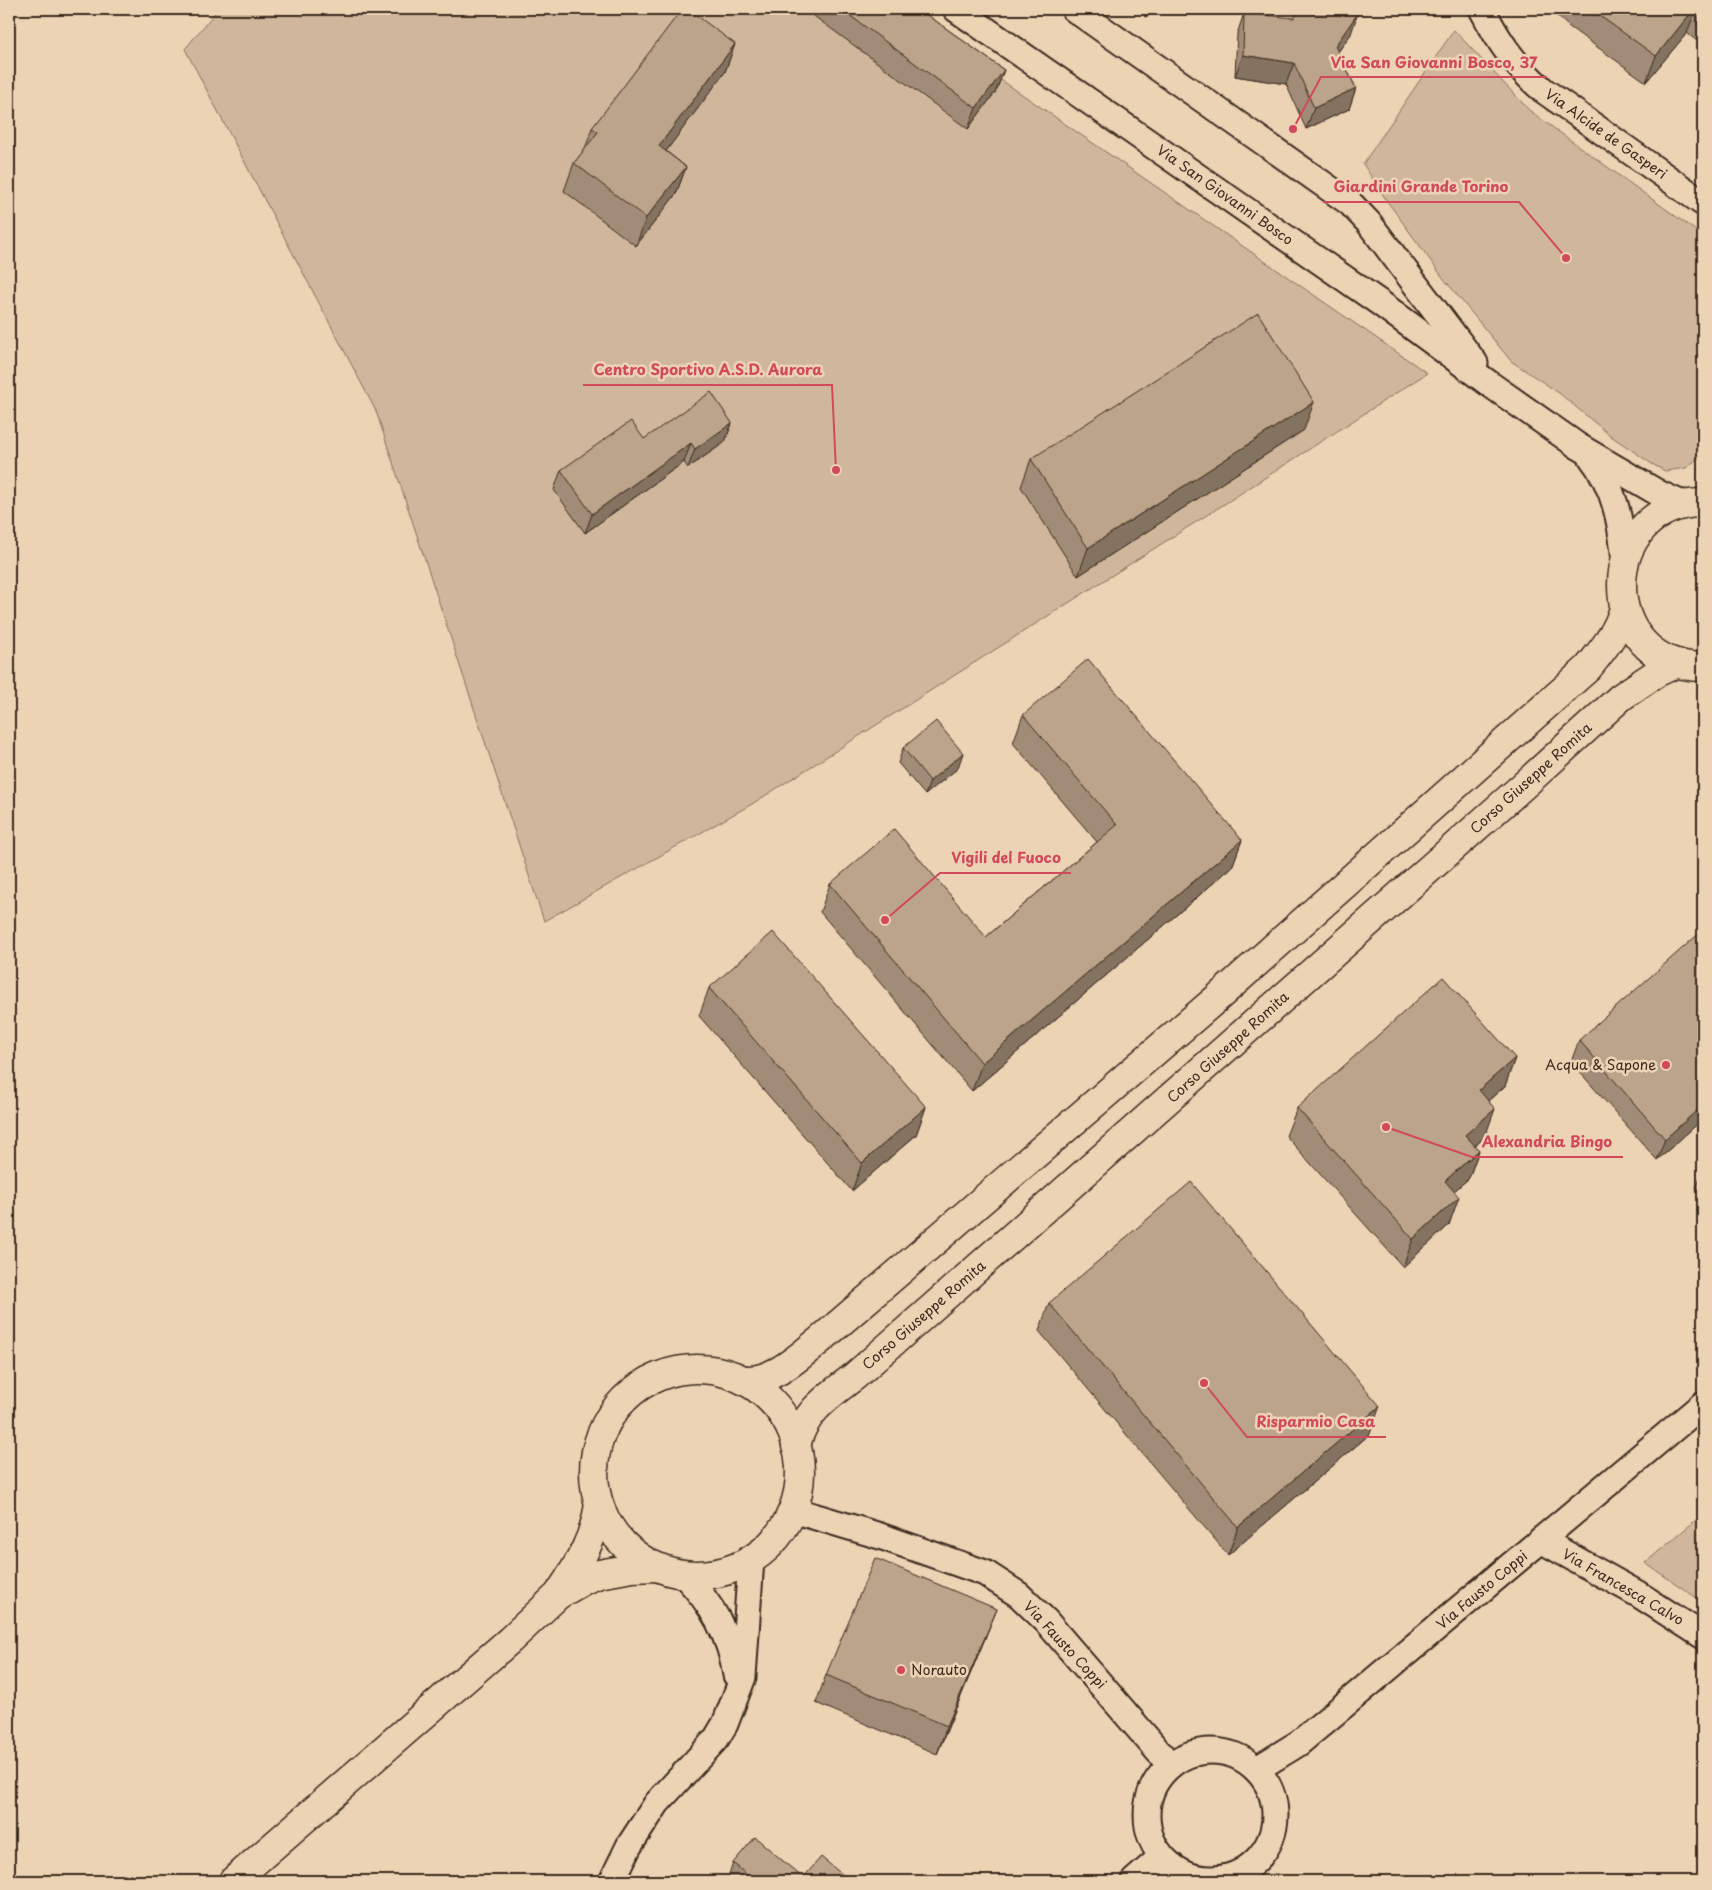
<svg xmlns="http://www.w3.org/2000/svg" width="1712" height="1890" viewBox="0 0 1712 1890" font-family="'Playpen Sans',sans-serif">
	<rect width="100%" height="100%" fill="#ecd3b4"/>
	<filter id="ink" filterUnits="userSpaceOnUse"><feTurbulence type="fractalNoise" baseFrequency=".02" numOctaves="2"/><feDisplacementMap in="SourceGraphic" scale="10" xChannelSelector="R" yChannelSelector="G"/><feConvolveMatrix kernelMatrix="1 2 1 2 8 2 1 2 1" color-interpolation-filters="sRGB"/></filter>
	<g filter="url(#ink)">
		<g fill="#d0b79c" stroke="#86705d">
			<path d="M 218,9 L 898,9 L 1427,373 L 1229,501 L 752,804 L 544,921 L 376,411 L 185,49 Z"/>
			<path d="M 1454,30 L 1530,111 L 1703,236 L 1703,454 L 1686,468 L 1665,471 L 1652,464 L 1611,436 L 1559,393 L 1511,361 L 1444,279 L 1387,201 L 1363,164 Z"/>
			<path d="M 1703,1514 L 1703,1602 L 1645,1563 Z"/>
		</g>
		<g fill="none" stroke-linecap="round" stroke-linejoin="round">
			<defs>
				<g id="street">
					<path d="M 956,9 L 1380,303 L 1491,385 L 1578,446 L 1660,494 L 1678,502 L 1690,504"/>
					<path d="M 1074,9 L 1350,203 L 1369,223 L 1475,363"/>
					<path d="M 1482,9 C 1499,42 1515,66 1543,90 L 1703,203"/>
					<path d="M 1591,457 C 1615,487 1621,523 1625,561"/>
					<path d="M 793,1510 L 880,1536 L 985,1573 L 1019,1595 L 1046,1621 L 1170,1765"/>
					<path d="M 1541,1540 L 1638,1594 L 1703,1636"/>
					<path d="M 684,1575 C 712,1604 730,1635 736,1675"/>
					<circle cx="1211" cy="1815" r="64"/>
					<path d="M 1257,1769 L 1299,1743 L 1703,1404"/>
					<path d="M 612,1881 L 629,1846 L 657,1803 L 716,1739 L 725,1724 L 743,1677 L 751,1559"/>
					<path d="M 1134,1881 L 1161,1857"/>
				</g>
				<g id="secondary">
					<path d="M 1703,503 C 1596,503 1594,666 1703,667"/>
					<circle cx="697" cy="1472" r="103"/>
					<path d="M 743,1380 C 774,1382 798,1357 820,1340 L 1216,999 L 1588,668 C 1603,649 1618,632 1624,608"/>
					<path d="M 796,1446 C 804,1411 829,1396 856,1375 L 1523,786 L 1621,697 L 1658,672 L 1677,663"/>
				</g>
				<g id="highway">
					<path d="M 560,1592 C 579,1564 594,1539 599,1505"/>
					<path d="M 233,1881 L 510,1640 L 558,1595 L 584,1580 L 599,1574 L 632,1568 L 656,1567"/>
				</g>
			</defs>
			<use href="#street" stroke="#3b2a1e" stroke-width="29"/>
			<use href="#secondary" stroke="#3b2a1e" stroke-width="31"/>
			<use href="#highway" stroke="#3b2a1e" stroke-width="31"/>
			<use href="#street" stroke="#ecd3b4" stroke-width="25"/>
			<use href="#secondary" stroke="#ecd3b4" stroke-width="28"/>
			<use href="#highway" stroke="#ecd3b4" stroke-width="28"/>
		</g>
		<g fill="#a18d77" stroke="#3b2a1e">
			<path d="M 808,9 L 919,9 L 1004,70 L 996,91 L 968,129 L 807,11 Z"/>
			<path d="M 1141,9 L 1162,9 L 1145,17 Z"/>
			<path d="M 1550,9 L 1703,9 L 1703,46 L 1687,33 L 1646,82 L 1568,26 Z"/>
			<path d="M 1244,13 L 1351,34 L 1338,52 L 1356,88 L 1349,109 L 1306,129 L 1286,84 L 1235,76 L 1237,34 Z"/>
			<path d="M 735,44 L 725,72 L 666,151 L 686,167 L 676,194 L 636,246 L 564,191 L 574,163 L 585,149 L 592,128 Z"/>
			<path d="M 732,423 L 725,442 L 688,468 L 684,462 L 585,533 L 554,490 L 561,470 L 644,439 Z"/>
			<path d="M 1304,430 L 1078,576 L 1021,487 L 1031,459 Z"/>
			<path d="M 1023,715 L 1242,840 L 1232,867 L 972,1091 L 820,912 L 830,884 L 986,937 L 1097,842 L 1013,743 Z"/>
			<path d="M 903,748 L 958,768 L 925,795 L 898,763 Z"/>
			<path d="M 709,988 L 926,1107 L 916,1135 L 852,1191 L 699,1016 Z"/>
			<path d="M 1579,1040 L 1703,1119 L 1657,1160 L 1571,1062 Z"/>
			<path d="M 1515,1058 L 1505,1086 L 1488,1101 L 1485,1137 L 1475,1146 L 1479,1150 L 1469,1178 L 1454,1191 L 1449,1225 L 1403,1267 L 1286,1136 L 1297,1108 Z"/>
			<path d="M 1703,1169 L 1703,1196 L 1696,1188 Z"/>
			<path d="M 1049,1303 L 1370,1434 L 1228,1555 L 1039,1331 Z"/>
			<path d="M 986,1636 L 937,1754 L 816,1703 L 826,1675 Z"/>
			<path d="M 733,1863 L 803,1878 L 850,1881 L 727,1881 Z"/>
		</g>
		<g fill="#837361" stroke="#3b2a1e">
			<path d="M 1148,9 L 1162,9 L 1145,17 Z"/>
			<path d="M 1694,9 L 1696,9 L 1687,33 L 1646,82 L 1656,56 Z"/>
			<path d="M 1358,13 L 1351,34 L 1327,67 L 1335,46 Z"/>
			<path d="M 735,44 L 725,72 L 649,174 L 659,146 Z"/>
			<path d="M 1243,55 L 1294,63 L 1286,84 L 1235,76 Z"/>
			<path d="M 1004,70 L 996,91 L 968,129 L 976,108 Z"/>
			<path d="M 1356,88 L 1349,109 L 1306,129 L 1314,108 Z"/>
			<path d="M 686,167 L 676,194 L 636,246 L 646,218 Z"/>
			<path d="M 1314,402 L 1304,430 L 1078,576 L 1088,548 Z"/>
			<path d="M 732,423 L 725,442 L 688,468 L 695,449 Z"/>
			<path d="M 691,443 L 684,462 L 585,533 L 592,514 Z"/>
			<path d="M 963,753 L 958,768 L 925,795 L 930,781 Z"/>
			<path d="M 1242,840 L 1232,867 L 972,1091 L 982,1063 Z"/>
			<path d="M 1515,1058 L 1505,1086 L 1468,1118 L 1479,1090 Z"/>
			<path d="M 1703,1105 L 1703,1119 L 1657,1160 L 1665,1139 Z"/>
			<path d="M 926,1107 L 916,1135 L 852,1191 L 862,1163 Z"/>
			<path d="M 1495,1109 L 1485,1137 L 1455,1163 L 1465,1135 Z"/>
			<path d="M 1479,1150 L 1469,1178 L 1435,1208 L 1445,1181 Z"/>
			<path d="M 1459,1197 L 1449,1225 L 1403,1267 L 1413,1239 Z"/>
			<path d="M 1380,1406 L 1370,1434 L 1228,1555 L 1238,1527 Z"/>
			<path d="M 997,1609 L 986,1636 L 937,1754 L 947,1726 Z"/>
		</g>
		<g fill="#bba48a" stroke="#3b2a1e">
			<path d="M 682,9 L 688,9 L 735,44 L 659,146 L 686,167 L 646,218 L 574,163 L 598,132 L 592,128 Z"/>
			<path d="M 841,9 L 919,9 L 1004,70 L 976,108 Z"/>
			<path d="M 1300,9 L 1352,9 L 1358,13 L 1335,46 L 1356,88 L 1314,108 L 1294,63 L 1243,55 L 1244,13 L 1294,18 Z"/>
			<path d="M 1590,9 L 1694,9 L 1656,56 Z"/>
			<path d="M 1258,313 L 1314,402 L 1088,548 L 1031,459 Z"/>
			<path d="M 711,392 L 732,423 L 695,449 L 691,443 L 592,514 L 561,470 L 631,421 L 644,439 Z"/>
			<path d="M 1088,659 L 1242,840 L 982,1063 L 830,884 L 894,829 L 986,937 L 1117,825 L 1023,715 Z"/>
			<path d="M 936,721 L 963,753 L 930,781 L 903,748 Z"/>
			<path d="M 1703,930 L 1703,1105 L 1665,1139 L 1579,1040 Z"/>
			<path d="M 773,932 L 926,1107 L 862,1163 L 709,988 Z"/>
			<path d="M 1443,977 L 1515,1058 L 1479,1090 L 1495,1109 L 1465,1135 L 1479,1150 L 1445,1181 L 1459,1197 L 1413,1239 L 1297,1108 Z"/>
			<path d="M 1191,1182 L 1380,1406 L 1238,1527 L 1049,1303 Z"/>
			<path d="M 875,1558 L 997,1609 L 947,1726 L 826,1675 Z"/>
			<path d="M 755,1837 L 803,1878 L 821,1857 L 850,1881 L 754,1881 L 733,1863 Z"/>
		</g>
	</g>
	<g fill="#d1495b" stroke="#ecd3b4" stroke-width="2">
		<circle cx="1666" cy="1065" r="5"/>
		<circle cx="901" cy="1670" r="5"/>
	</g>
	<g text-anchor="middle" stroke-width="5" stroke-linejoin="round" paint-order="stroke">
		<g font-size="14" fill="#3b2a1e" stroke="#ecd3b4">
			<text transform="translate(1606 134) rotate(35)" y="5">Via Alcide de Gasperi</text>
			<text transform="translate(1225 195) rotate(35)" y="5">Via San Giovanni Bosco</text>
			<text transform="translate(1531 778) rotate(-42)" y="5">Corso Giuseppe Romita</text>
			<text transform="translate(1228 1047) rotate(-42)" y="5">Corso Giuseppe Romita</text>
			<text transform="translate(924 1315) rotate(-41)" y="5">Corso Giuseppe Romita</text>
			<text transform="translate(1623 1587) rotate(30)" y="5">Via Francesca Calvo</text>
			<text transform="translate(1482 1590) rotate(-40)" y="5">Via Fausto Coppi</text>
			<text transform="translate(1065 1645) rotate(47)" y="5">Via Fausto Coppi</text>
		</g>
		<g font-size="14" fill="#3b2a1e" stroke="#ecd3b4" text-anchor="end">
			<text x="1656" y="1070">Acqua &amp; Sapone</text>
			<text x="911" y="1675" text-anchor="start">Norauto</text>
		</g>
	</g>
	<path fill="none" stroke="#d1495b" stroke-width="2" d="M1293 129L1321 77H1547M1566 258L1519 202H1323M836 470L832 385H583M885 920L940 873H1071M1386 1127L1472 1157H1623M1204 1383L1247 1437H1386"/>
	<g fill="#d1495b" stroke="#ecd3b4" stroke-width="2">
		<circle cx="1293" cy="129" r="5"/>
		<circle cx="1566" cy="258" r="5"/>
		<circle cx="836" cy="470" r="5"/>
		<circle cx="885" cy="920" r="5"/>
		<circle cx="1386" cy="1127" r="5"/>
		<circle cx="1204" cy="1383" r="5"/>
	</g>
	<g font-size="15" text-anchor="middle" font-weight="bold" fill="#d1495b" stroke="#ecd3b4" stroke-width="5" stroke-linejoin="round" paint-order="stroke">
		<text x="1434" y="68">Via San Giovanni Bosco, 37</text>
		<text x="1421" y="192">Giardini Grande Torino</text>
		<text x="708" y="375">Centro Sportivo A.S.D. Aurora</text>
		<text x="1006" y="863">Vigili del Fuoco</text>
		<text x="1547" y="1147">Alexandria Bingo</text>
		<text x="1316" y="1427">Risparmio Casa</text>
	</g>
	<rect width="1712" height="1890" fill="none" stroke="#ecd3b4" stroke-width="30"/>
	<rect x="15" y="15" width="1682" height="1860" fill="none" stroke="#3b2a1e" stroke-width="2" filter="url(#ink)"/>
</svg>
